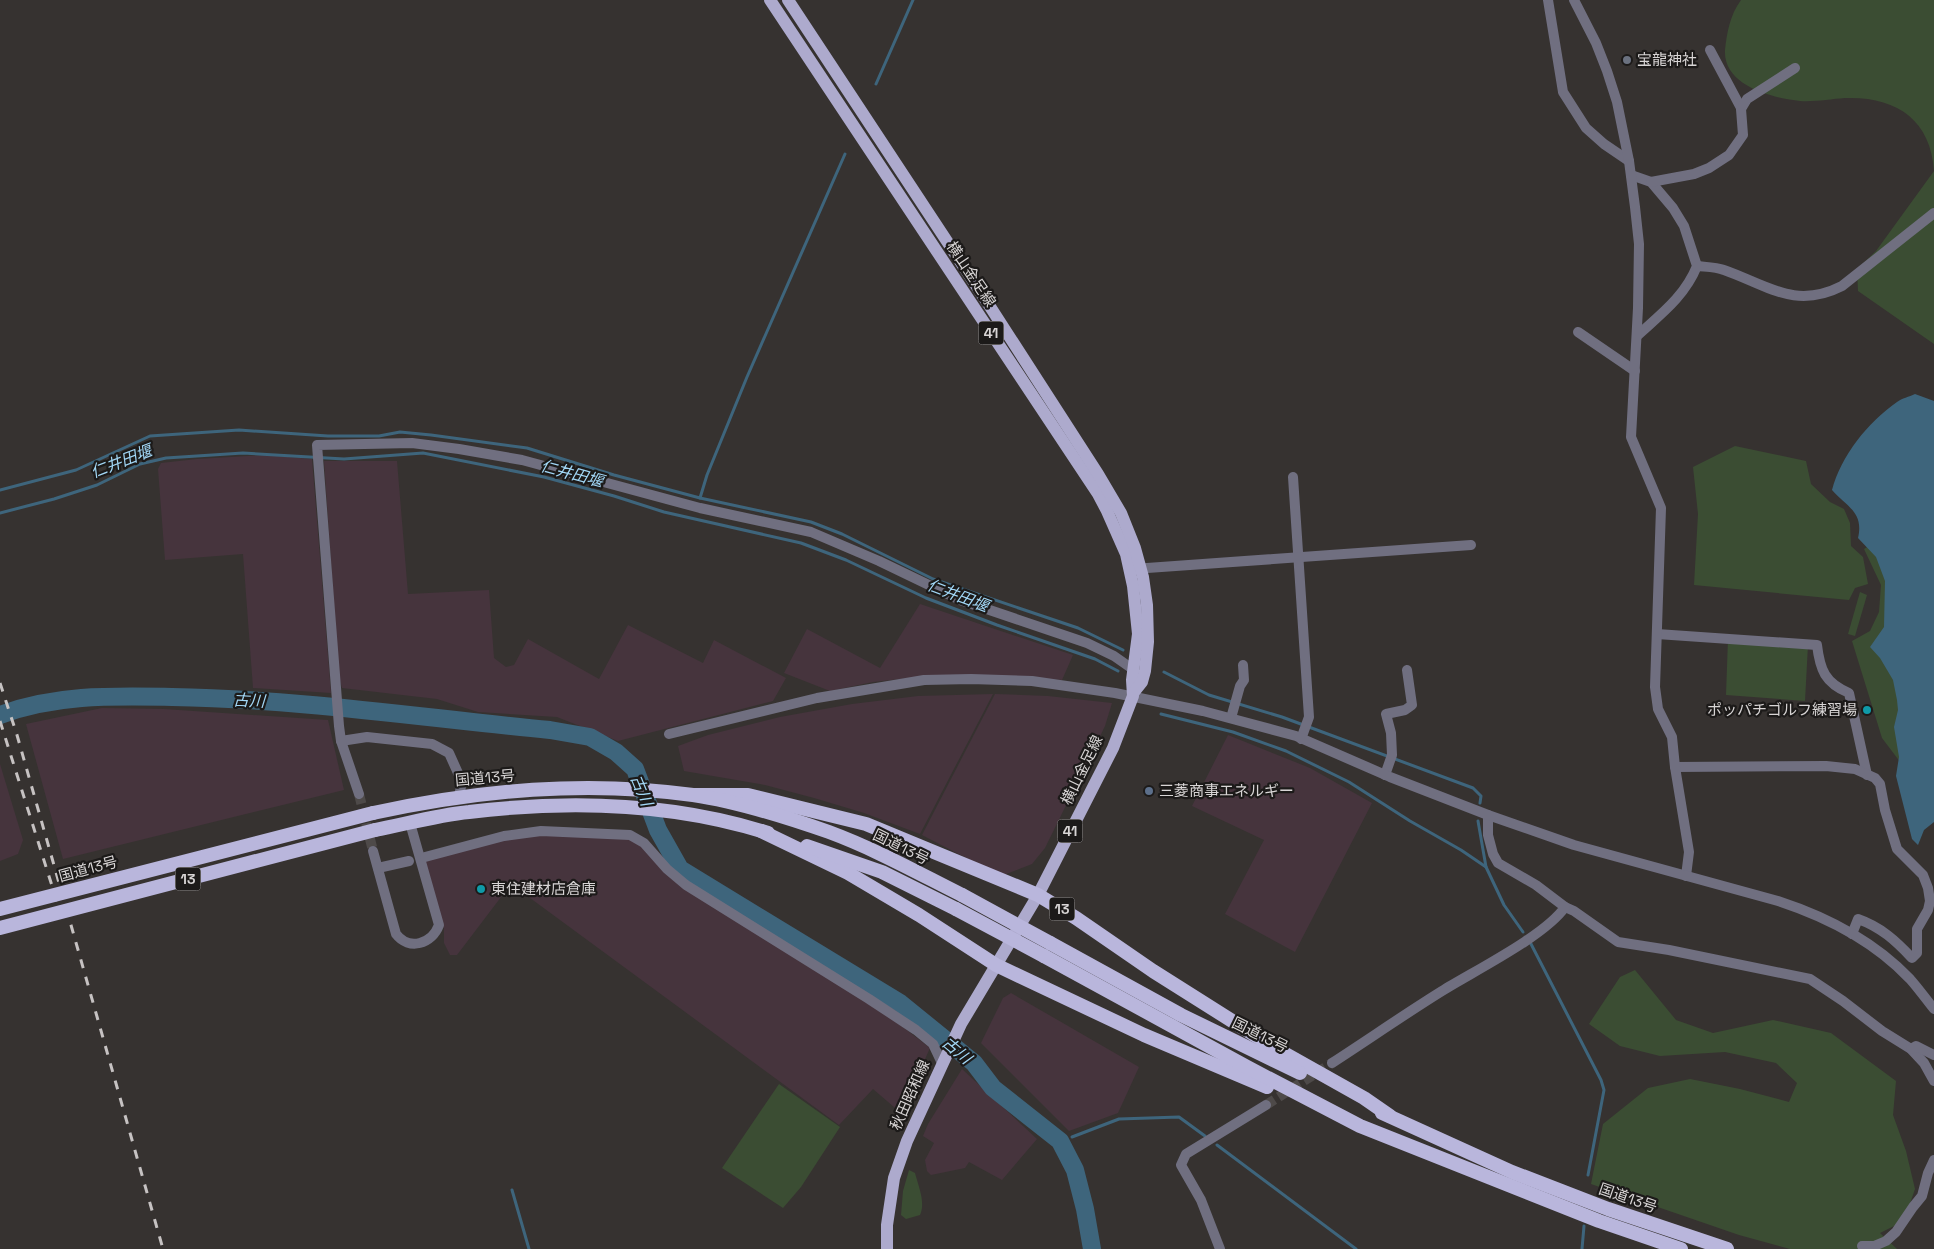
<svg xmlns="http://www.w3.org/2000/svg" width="1934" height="1249" viewBox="0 0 1934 1249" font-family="'Space Grotesk','Noto Sans JP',sans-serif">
	<rect width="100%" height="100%" fill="#363230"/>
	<g fill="#46343d">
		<path d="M 265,455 L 312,459 L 331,693 L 253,688 L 243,554 L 165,560 L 158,469 L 161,463 L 197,459 Z"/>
		<path d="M 324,461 L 397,461 L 408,594 L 489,590 L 494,658 L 506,667 L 514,665 L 528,639 L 599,679 L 628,625 L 703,663 L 714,640 L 786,678 L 773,701 L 618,741 L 557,717 L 478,712 L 437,699 L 342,688 L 339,677 Z"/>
		<path d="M 920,604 L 1073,655 L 1062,680 L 989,675 L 936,675 L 873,682 L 830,691 L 784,673 L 807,629 L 880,668 Z"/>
		<path d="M 993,694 L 920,834 L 864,813 L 814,798 L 765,785 L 684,771 L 678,746 L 708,735 L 780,717 L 852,704 L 918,696 Z"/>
		<path d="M 995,694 L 1048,696 L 1112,703 L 1105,726 L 1045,848 L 1032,864 L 1001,876 L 922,835 Z"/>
		<path d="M 102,708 L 164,709 L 328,720 L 344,790 L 63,859 L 26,724 Z"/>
		<path d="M 1228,735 L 1310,768 L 1372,803 L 1295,952 L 1225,914 L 1264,840 L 1192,806 Z"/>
		<path d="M 0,764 L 23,840 L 18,854 L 0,861 Z"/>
		<path d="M 543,834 L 629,837 L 640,843 L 664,871 L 890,1017 L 930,1048 L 901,1113 L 873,1089 L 839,1125 L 511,884 L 457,955 L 450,955 L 444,943 L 444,929 L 424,860 L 506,838 Z"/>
		<path d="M 1011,993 L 1139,1067 L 1118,1113 L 1069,1131 L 981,1043 L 1003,998 Z"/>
		<path d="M 962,1069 L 1037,1139 L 1002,1180 L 969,1162 L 965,1168 L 931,1175 L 927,1171 L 925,1160 L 934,1143 L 923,1136 L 928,1124 Z"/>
	</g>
	<g fill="#3b4d33">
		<path d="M 1741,0 L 1934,0 L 1934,344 L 1858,291 L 1857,269 L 1876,251 L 1934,171 C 1931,119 1895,96 1845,98 C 1831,99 1814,102 1800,101 C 1772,98 1723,86 1725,50 C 1727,32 1730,15 1741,0 Z"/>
		<path d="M 1735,446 L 1806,461 L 1811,484 L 1830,502 L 1844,509 L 1850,523 L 1851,546 L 1863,557 L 1868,584 L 1855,588 L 1849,600 L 1694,585 L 1698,514 L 1693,467 Z"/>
		<path d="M 1882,538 L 1910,775 L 1882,738 L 1852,641 L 1870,631 L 1879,612 L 1881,585 L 1864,549 Z"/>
		<path d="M 1860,592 L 1867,595 L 1855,636 L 1848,634 Z"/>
		<path d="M 1728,639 L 1808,645 L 1805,701 L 1726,695 Z"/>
		<path d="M 1635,970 L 1676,1020 L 1713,1033 L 1773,1020 L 1831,1033 L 1896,1081 L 1893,1115 L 1906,1151 L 1915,1189 L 1904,1221 L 1880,1233 L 1897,1249 L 1790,1249 L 1739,1235 L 1591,1184 L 1603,1124 L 1648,1088 L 1690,1079 L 1740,1089 L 1789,1102 L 1797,1083 L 1776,1063 L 1725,1052 L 1660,1056 L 1620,1046 L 1589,1024 L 1620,977 Z"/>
		<path d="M 779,1084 L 840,1127 L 801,1187 L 783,1208 L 722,1168 Z"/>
		<path d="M 909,1170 L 915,1173 C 918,1185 926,1203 920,1215 L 906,1219 L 901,1215 L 903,1191 Z"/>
	</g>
	<path fill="#3e657c" d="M 1915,394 L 1934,401 L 1934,822 L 1924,830 L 1918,845 L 1912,839 L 1896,776 L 1899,757 L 1894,727 L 1898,710 L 1897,700 L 1893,680 L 1880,658 L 1870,647 L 1884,627 L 1885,581 L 1876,557 L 1858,538 C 1864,512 1847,507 1832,490 C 1841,456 1868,422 1897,402 C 1902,398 1909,397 1915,394 Z"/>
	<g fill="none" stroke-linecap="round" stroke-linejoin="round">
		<g stroke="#3e657c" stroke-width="3">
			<path d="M 876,84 L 913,0"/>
			<path d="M 0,490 L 76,470 L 150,436 L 239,430 L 328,436 L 379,436 L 400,432 L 431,435 L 527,448 L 614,475 L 700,498 L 811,522 L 842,534 L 933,579 L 1078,628 L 1123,650"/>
			<path d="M 700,498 L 707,475 L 747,377 L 845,154"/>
			<path d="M 0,513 L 54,499 L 97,485 L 140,464 L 166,458 L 243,453 L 344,459 L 423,453 L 544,477 L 614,496 L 664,512 L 801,543 L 846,560 L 926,598 L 997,625 L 1095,659 L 1118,671"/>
			<path d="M 1164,672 L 1209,695 L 1282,717 L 1473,788 L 1481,796 L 1480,803"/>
			<path d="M 1161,714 L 1233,732 L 1286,751 L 1349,782 L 1410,821 L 1461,850 L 1486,867"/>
			<path d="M 1478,821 L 1486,867 L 1504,905 L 1523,932"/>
			<path d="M 1530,942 L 1601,1080 L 1604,1090 L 1588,1175"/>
			<path d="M 1072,1137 L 1119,1119 L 1179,1117 L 1205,1136"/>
			<path d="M 1060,1141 L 1063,1140"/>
			<path d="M 1217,1145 L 1356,1249"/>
			<path d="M 512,1190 L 529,1249"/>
			<path d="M 1582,1249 L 1584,1226"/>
		</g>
		<path stroke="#3e657c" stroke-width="18" d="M 0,715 C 57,694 113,696 172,697 C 299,699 424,718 550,730 L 590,737 L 616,752 L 635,769 L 658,830 L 680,869 L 900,1003 L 974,1063 L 993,1088 L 1060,1141 L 1075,1170 L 1085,1209 L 1092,1249"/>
		<g stroke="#4e4a49" stroke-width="10" stroke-dasharray="10 5" stroke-linecap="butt">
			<path d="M 359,794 L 373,851"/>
			<path d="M 1266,1105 L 1332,1063"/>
		</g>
		<g stroke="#706f80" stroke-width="10">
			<path d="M 1548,0 L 1563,92 L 1586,128 L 1604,144 L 1629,161"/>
			<path d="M 1710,50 L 1741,108"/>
			<path d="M 1631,175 L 1651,182 L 1673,208 L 1684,226 L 1697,266 C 1685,296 1661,314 1638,335"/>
			<path d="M 1651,182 L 1694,174 L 1709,168 L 1729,155 L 1743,135 L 1741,109 L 1747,99 L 1795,68"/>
			<path d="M 1697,266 C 1706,267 1716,267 1724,270 C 1767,285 1795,310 1842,286 L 1934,213"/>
			<path d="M 1578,332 L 1635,371"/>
			<path d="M 1293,477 L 1309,717 L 1301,739"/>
			<path d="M 1133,569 L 1471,545"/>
			<path d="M 1657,634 L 1817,645 C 1820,670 1825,683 1849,693 L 1867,775"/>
			<path d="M 1231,718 L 1240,686 L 1244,680 L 1243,665"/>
			<path d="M 341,741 L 367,737 L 432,744 L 449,753 L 462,782 L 459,796"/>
			<path d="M 1675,767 L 1826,766 L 1855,769 L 1875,778 L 1880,784 L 1885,810 L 1897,849 L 1923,875 L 1928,888 L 1930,901 L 1928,910 L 1917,929 L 1917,953 L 1912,958 C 1896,941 1881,927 1858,919 L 1852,934"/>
			<path d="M 1385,775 L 1392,755 L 1391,733 L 1386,714 L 1405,710 L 1412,705 L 1407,670"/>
			<path d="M 359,794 L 341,741 L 339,726 L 317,445 L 412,443 L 459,449 L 522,460 L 700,508 L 811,532 L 879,561 L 960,600 L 1087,643 L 1114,656 L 1134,670"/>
			<path d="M 373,851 L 396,934 C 409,951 432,944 439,925 L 410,823"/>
			<path d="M 425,857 L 504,836 L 541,831 L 630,835 L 644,843 L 667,869 L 686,885 L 869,999 L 916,1030 L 933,1044 L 942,1063"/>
			<path d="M 378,868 L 409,861"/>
			<path d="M 1565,907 L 1574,911 L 1618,942 L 1669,950 L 1810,979 L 1843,1001 L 1882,1031 L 1911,1049 L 1924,1063 L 1934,1081"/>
			<path d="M 1911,1049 L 1916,1046 L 1934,1055"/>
			<path d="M 1332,1063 C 1369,1039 1405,1014 1442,991 C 1474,971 1545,936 1565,907 L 1536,885 L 1498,863 L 1493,854 L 1488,835 L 1488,815"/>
			<path d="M 1862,1246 L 1874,1246 L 1886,1241 L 1896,1232 L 1913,1207 L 1922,1196 L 1928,1173 L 1934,1160"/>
			<path d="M 1220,1249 L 1201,1200 L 1181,1165 L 1186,1154 L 1266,1105"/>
		</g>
		<g stroke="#706f80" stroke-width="10">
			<path d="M 1574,0 L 1596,43 L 1607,71 L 1617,102 L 1629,161 L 1635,207 L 1639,244 L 1638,308 L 1631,437 L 1661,508 L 1655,687 L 1658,709 L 1672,737 L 1675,767 L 1689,852 L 1686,876"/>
			<path d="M 669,734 L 817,698 L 924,680 L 971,679 L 1032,681 L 1115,693 L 1203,711 L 1296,736 L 1390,777 L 1488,815 L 1574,845 L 1778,901 C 1827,917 1874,941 1910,979 C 1918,988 1926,999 1934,1009"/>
		</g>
		<g stroke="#adaacd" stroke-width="12">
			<path d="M 770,0 L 1098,494 L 1107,511 L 1126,554 L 1133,586 L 1138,634 L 1132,680 L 1133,696 L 1113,748 L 1038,895 L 961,1024 L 907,1141 L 894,1178 L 887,1225 L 887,1249"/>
			<path d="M 788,0 L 989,305 L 1098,474 L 1121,513 L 1135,548 L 1143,577 L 1147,605 L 1148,642 L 1145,671 L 1142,682 L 1134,692"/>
		</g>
		<g stroke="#b9b6dc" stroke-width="14">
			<path d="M 695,795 L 748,795 L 866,824 L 1038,895 L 1076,918 L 1153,971 L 1275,1048 L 1364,1098 L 1390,1116"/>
			<path d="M 373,813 C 480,790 585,780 693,795 C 735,801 789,818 829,832 C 875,849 918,873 962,895"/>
			<path d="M 375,830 C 406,824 438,815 469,812 C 568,800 673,803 768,833"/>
			<path d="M 761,831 L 848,873 L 919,915 L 996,965 L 1144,1035 L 1267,1087"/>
			<path d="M 807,846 L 882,872 L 956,909"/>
			<path d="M 1050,943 L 1181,1015 L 1300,1073"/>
			<path d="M 1044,956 L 1247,1067 L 1360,1126 L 1599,1221 L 1681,1249"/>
			<path d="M 1382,1113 L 1512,1172 L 1608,1209 L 1727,1249"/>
		</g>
		<g stroke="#c6c2c2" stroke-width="3" stroke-dasharray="9 9" stroke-linecap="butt">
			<path d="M 0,683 L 17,735 L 163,1249"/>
			<path d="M 0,721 L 59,908"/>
		</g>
		<g stroke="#b9b6dc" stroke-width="14">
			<path d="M 962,895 L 1050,943"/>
			<path d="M 0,909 L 373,813"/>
			<path d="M 956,909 L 1044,956"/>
			<path d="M 0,928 L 375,830"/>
		</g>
	</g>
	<circle fill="#6b7280" stroke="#1c1a19" stroke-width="2" cx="1627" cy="60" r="5"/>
	<g fill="#0f9aa8" stroke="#1c1a19" stroke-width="2">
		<circle cx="1867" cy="710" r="5"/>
		<circle cx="481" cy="889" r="5"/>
	</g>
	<circle fill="#5c6f8a" stroke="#1c1a19" stroke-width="2" cx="1149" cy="791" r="5"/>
	<g text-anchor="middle" stroke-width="4.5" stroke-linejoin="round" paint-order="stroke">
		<g fill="#1c1a19" stroke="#a09d9d" stroke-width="1">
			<rect x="978.5" y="321.5" width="25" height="23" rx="4"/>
			<rect x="1057.5" y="819.5" width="25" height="23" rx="4"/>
			<rect x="175.5" y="867.5" width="25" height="23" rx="4"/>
			<rect x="1049.5" y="897.5" width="25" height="23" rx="4"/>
		</g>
		<g font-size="14" font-weight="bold" fill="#d8d5d5">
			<text x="991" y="338">41</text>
			<text x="1070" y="836">41</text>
			<text x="188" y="884">13</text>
			<text x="1062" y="914">13</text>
		</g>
		<g font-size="15" fill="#d8d5d5" stroke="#1c1a19" text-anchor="start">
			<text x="1637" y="65">宝龍神社</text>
			<text x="1857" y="715" text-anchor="end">ポッパチゴルフ練習場</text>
			<text x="1159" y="796">三菱商事エネルギー</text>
			<text x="491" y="894">東住建材店倉庫</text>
		</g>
		<g font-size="15" fill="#d8d5d5" stroke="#1c1a19">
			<text transform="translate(971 274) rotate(56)" y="5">横山金足線</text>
			<text transform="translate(1082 770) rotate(-64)" y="5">横山金足線</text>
			<text transform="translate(485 778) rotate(-5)" y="5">国道13号</text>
			<text transform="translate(901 847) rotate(26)" y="5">国道13号</text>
			<text transform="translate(88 869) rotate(-15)" y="5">国道13号</text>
			<text transform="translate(1260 1035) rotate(26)" y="5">国道13号</text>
			<text transform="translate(910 1095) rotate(-66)" y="5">秋田昭和線</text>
			<text transform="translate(1628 1198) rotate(19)" y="5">国道13号</text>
		</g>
		<g font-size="16" font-style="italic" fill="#a2d7f6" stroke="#1c1a19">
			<text transform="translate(121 461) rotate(-21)" y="6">仁井田堰</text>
			<text transform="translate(572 473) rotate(15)" y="6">仁井田堰</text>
			<text transform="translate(958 595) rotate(21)" y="6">仁井田堰</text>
			<text transform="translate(249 700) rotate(3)" y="6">古川</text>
			<text transform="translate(642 790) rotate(68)" y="6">古川</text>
			<text transform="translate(957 1050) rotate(40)" y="6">古川</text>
		</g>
	</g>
</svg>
